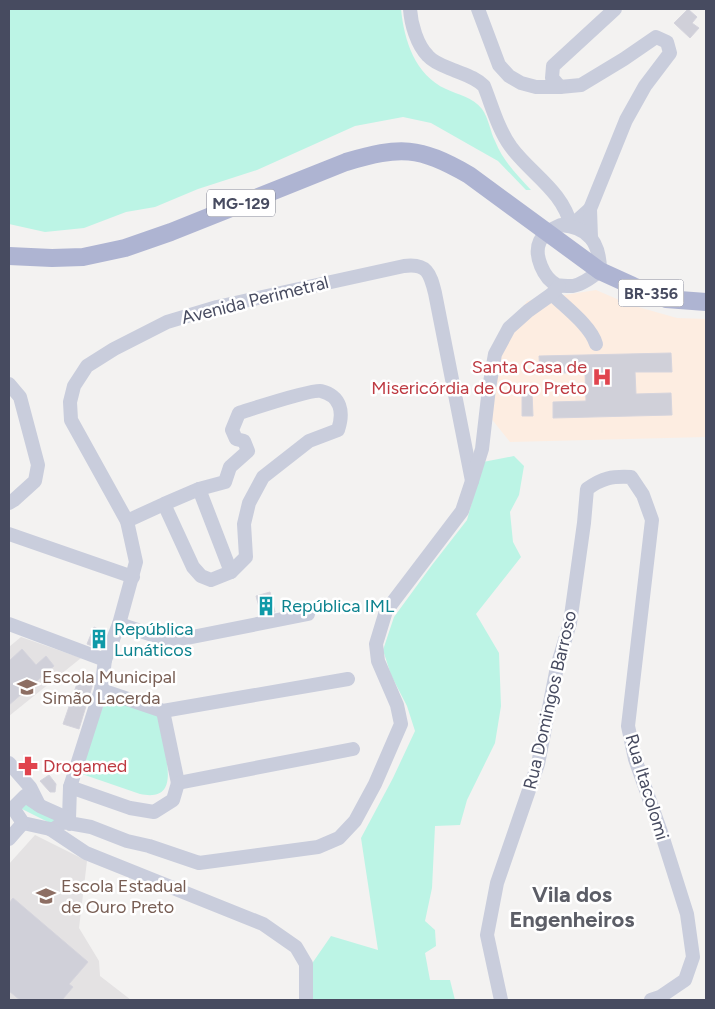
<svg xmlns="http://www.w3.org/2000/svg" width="715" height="1009" viewBox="0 0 715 1009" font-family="Figtree,sans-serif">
	<rect width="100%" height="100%" fill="#f3f2f1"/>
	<g fill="#e4e2e3">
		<path d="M 21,637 L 81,658 L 9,716 L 9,647 Z"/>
		<path d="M 35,835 L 87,861 L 79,928 L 99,961 L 100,976 L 131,1000 L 9,1000 L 9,864 Z"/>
	</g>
	<path fill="#fdede1" d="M 596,290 L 631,305 L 677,318 L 706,319 L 706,437 L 510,442 L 490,417 L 503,336 L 527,301 Z"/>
	<g fill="#bcf4e5">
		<path d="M 9,9 L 401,9 C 404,40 415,75 446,89 C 458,95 473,97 482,109 C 489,119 490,131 495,141 C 503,161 517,175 531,190 L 526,190 L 498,161 L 475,148 L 431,123 L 403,117 L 355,126 L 257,170 L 198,189 L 155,207 L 126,212 L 84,228 L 45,232 L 9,224 Z"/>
		<path d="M 514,456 L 524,466 L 519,495 L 510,512 L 513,542 L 521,557 L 476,614 L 499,653 L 501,706 L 495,743 L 467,800 L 460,825 L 435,826 L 432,888 L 425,921 L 435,930 L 436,946 L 425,953 L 430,980 L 450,980 L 455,1000 L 305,1000 L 311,965 L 331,936 L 378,950 L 361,838 L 393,778 L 415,731 L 407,706 L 391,675 L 383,650 L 394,617 L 432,565 L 467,520 L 483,462 Z"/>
		<path d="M 106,698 L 158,715 C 160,727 162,739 165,750 C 169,774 174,801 140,794 L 79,773 Z"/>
		<path d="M 22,802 L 60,815 L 54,825 L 22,809 Z"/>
	</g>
	<g fill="#d0d0d9" stroke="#d5d4dd">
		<path d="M 688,9 L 697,17 L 692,23 L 699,28 L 690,38 L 674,23 Z"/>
		<path d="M 671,353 L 672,372 L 635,372 L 636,394 L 671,393 L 672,415 L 553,418 L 553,402 L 586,401 L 585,372 L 540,374 L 539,356 Z"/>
		<path d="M 522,392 L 532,392 L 533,416 L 522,416 Z"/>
		<path d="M 270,592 L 275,612 L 261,614 L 256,596 Z"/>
		<path d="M 94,627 L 106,633 L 100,649 L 87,644 Z"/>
		<path d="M 22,649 L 36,665 L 46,656 L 54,666 L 9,705 L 9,661 Z"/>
		<path d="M 80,675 L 94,680 L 79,729 L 63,724 Z"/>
		<path d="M 49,775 L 56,784 L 55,792 L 50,792 L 40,781 Z"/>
		<path d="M 13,898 L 88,962 L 69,984 L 73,987 L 62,1000 L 20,1000 L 9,991 L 9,903 Z"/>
	</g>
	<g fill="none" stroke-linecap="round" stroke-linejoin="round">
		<g stroke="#c9cddc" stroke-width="14">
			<path d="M 410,9 C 411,24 417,45 428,56 C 435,64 447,67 456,71 C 466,75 476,78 484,86 C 492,106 498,129 511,147 C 531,174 563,191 571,226 L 590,209"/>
			<path d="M 478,9 L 499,65 L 509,76 L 521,83 L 536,87 L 560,87 L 581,85 L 624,59 L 656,37 L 667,42 L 670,53 L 645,86 L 626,120 L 590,209 L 591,238"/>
			<path d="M 560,87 L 552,78 L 553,66 L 615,9"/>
			<path d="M 561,225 C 589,227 600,243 600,271 C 592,277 583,284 573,286 C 568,286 561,286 557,285 C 544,279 533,255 540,241 C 544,233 552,229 561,225 Z"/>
			<path d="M 552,294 C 565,307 591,326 596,344"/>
			<path d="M 9,384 L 20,397 L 38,465 L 35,481 L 14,500 L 9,503"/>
			<path d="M 199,489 L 231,572"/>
			<path d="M 127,521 L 164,504 L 193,567 L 201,576 L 211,580 L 231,572 L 246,557 L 244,524 L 249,503 L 263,477 L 309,441 L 338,430 C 344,412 341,396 321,391 C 311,389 252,409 239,413 L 232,430 L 236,439 L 244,441 L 248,451 L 230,467 L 225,482 L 199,489 L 164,504"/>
			<path d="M 9,534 L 133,577"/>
			<path d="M 9,624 L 105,660"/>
			<path d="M 119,624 L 165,639 L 187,638 L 308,614"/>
			<path d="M 101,690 L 163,711 L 348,679"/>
			<path d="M 163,711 L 178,783"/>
			<path d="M 9,763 L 30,787 L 39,805"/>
			<path d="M 70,787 L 130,808 L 154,812 L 173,800 L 178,783 L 353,749"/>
			<path d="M 69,819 L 70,787 L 101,690 L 105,660 L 119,624 L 136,562 L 127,521 L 71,420 L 70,402 L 74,386 L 87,366 L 114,349 L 167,322 L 217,307 L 404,266 C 427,263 430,273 435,293 L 472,481"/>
			<path d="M 70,824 L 69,819 L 40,806 L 25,796 L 13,808 L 23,823 L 50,829 L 54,829 L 63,822 L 91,827 L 127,841 L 149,846 L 199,863 L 318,847 L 339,838 L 355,821 L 375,784 L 401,724 L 397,705 L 378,661 L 376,644 L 386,611 L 462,511 L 472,481 L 482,449 L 489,388 L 495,354 L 509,328 L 528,311 L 552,294 L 559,286"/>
			<path d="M 50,829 L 86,853 L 263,924 L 296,947 L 306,964 L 306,1000"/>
			<path d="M 9,839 L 23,823"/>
			<path d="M 501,1000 L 487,935 L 497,883 L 538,764 L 557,667 L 570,623 L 584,523 L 587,489 C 602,478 612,476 631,477 L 643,495 L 652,520 L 628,726 L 635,759 L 661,832 L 687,914 L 693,957 L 685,980 L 660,997 L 651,1000"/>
		</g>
		<path stroke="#aeb4d2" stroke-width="18" d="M 9,256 L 52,258 L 83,257 L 125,248 L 171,232 L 346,162 C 401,146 418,146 469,175 L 600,271 L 633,286 L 666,299 L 706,302"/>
	</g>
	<defs>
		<symbol id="hospital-bare" viewBox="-9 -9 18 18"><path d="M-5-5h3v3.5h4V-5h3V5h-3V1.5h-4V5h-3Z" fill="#e0444e" stroke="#fff" stroke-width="2.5" paint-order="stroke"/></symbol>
		<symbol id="building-bare" viewBox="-9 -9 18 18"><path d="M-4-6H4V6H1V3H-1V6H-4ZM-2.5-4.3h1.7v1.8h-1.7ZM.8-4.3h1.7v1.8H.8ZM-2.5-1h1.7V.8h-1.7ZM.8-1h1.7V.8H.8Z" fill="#0f9aa8" stroke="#fff" stroke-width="2.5" paint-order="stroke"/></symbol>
		<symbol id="school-bare" viewBox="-9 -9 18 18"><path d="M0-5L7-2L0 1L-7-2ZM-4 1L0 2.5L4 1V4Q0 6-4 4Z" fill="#8d6e63" stroke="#fff" stroke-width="2.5" paint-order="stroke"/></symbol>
		<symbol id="pharmacy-bare" viewBox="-9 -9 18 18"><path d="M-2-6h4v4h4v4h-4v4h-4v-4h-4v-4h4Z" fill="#e0444e" stroke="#fff" stroke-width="2.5" paint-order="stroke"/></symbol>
	</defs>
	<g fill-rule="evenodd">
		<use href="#hospital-bare" x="588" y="363" width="28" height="28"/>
		<use href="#building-bare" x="252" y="592" width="28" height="28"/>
		<use href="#building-bare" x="85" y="625" width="28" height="28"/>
		<use href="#school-bare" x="13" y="673" width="28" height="28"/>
		<use href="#pharmacy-bare" x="14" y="752" width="28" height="28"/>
		<use href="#school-bare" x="32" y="882" width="28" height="28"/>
	</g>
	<g text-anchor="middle" stroke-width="5" stroke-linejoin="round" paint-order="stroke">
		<g fill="#fff" stroke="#7e8190" stroke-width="1">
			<rect x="207" y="189.5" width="68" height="27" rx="4"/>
			<rect x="618.5" y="279.5" width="65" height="27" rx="4"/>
		</g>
		<g font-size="16" font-weight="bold" fill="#474b60">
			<text x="241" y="209">MG-129</text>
			<text x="651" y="299">BR-356</text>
		</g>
		<g font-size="18" fill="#474b60" stroke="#fff">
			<text transform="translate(255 300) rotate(-14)" y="6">Avenida Perimetral</text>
			<text transform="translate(550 700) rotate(-77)" y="6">Rua Domingos Barroso</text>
			<text transform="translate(647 787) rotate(73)" y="6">Rua Itacolomi</text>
		</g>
		<g font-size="18" fill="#be3a42" stroke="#fff" text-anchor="end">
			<text x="587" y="373">Santa Casa de<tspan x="587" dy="21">Misericórdia de Ouro Preto</tspan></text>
			<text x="43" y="772" text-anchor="start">Drogamed</text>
		</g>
		<g font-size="18" fill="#0d838f" stroke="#fff" text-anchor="start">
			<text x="281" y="612">República IML</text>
			<text x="114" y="635">República<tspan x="114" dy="21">Lunáticos</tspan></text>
		</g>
		<g font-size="18" fill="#785e54" stroke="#fff" text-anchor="start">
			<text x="42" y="683">Escola Municipal<tspan x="42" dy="21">Simão Lacerda</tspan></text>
			<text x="61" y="892">Escola Estadual<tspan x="61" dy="21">de Ouro Preto</tspan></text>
		</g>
		<g font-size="22" font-weight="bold" fill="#5c5e67" stroke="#fff">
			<text x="572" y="902">Vila dos<tspan x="572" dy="25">Engenheiros</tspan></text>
		</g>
	</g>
	<rect width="715" height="1009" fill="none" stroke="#474b60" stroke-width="20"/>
</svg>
